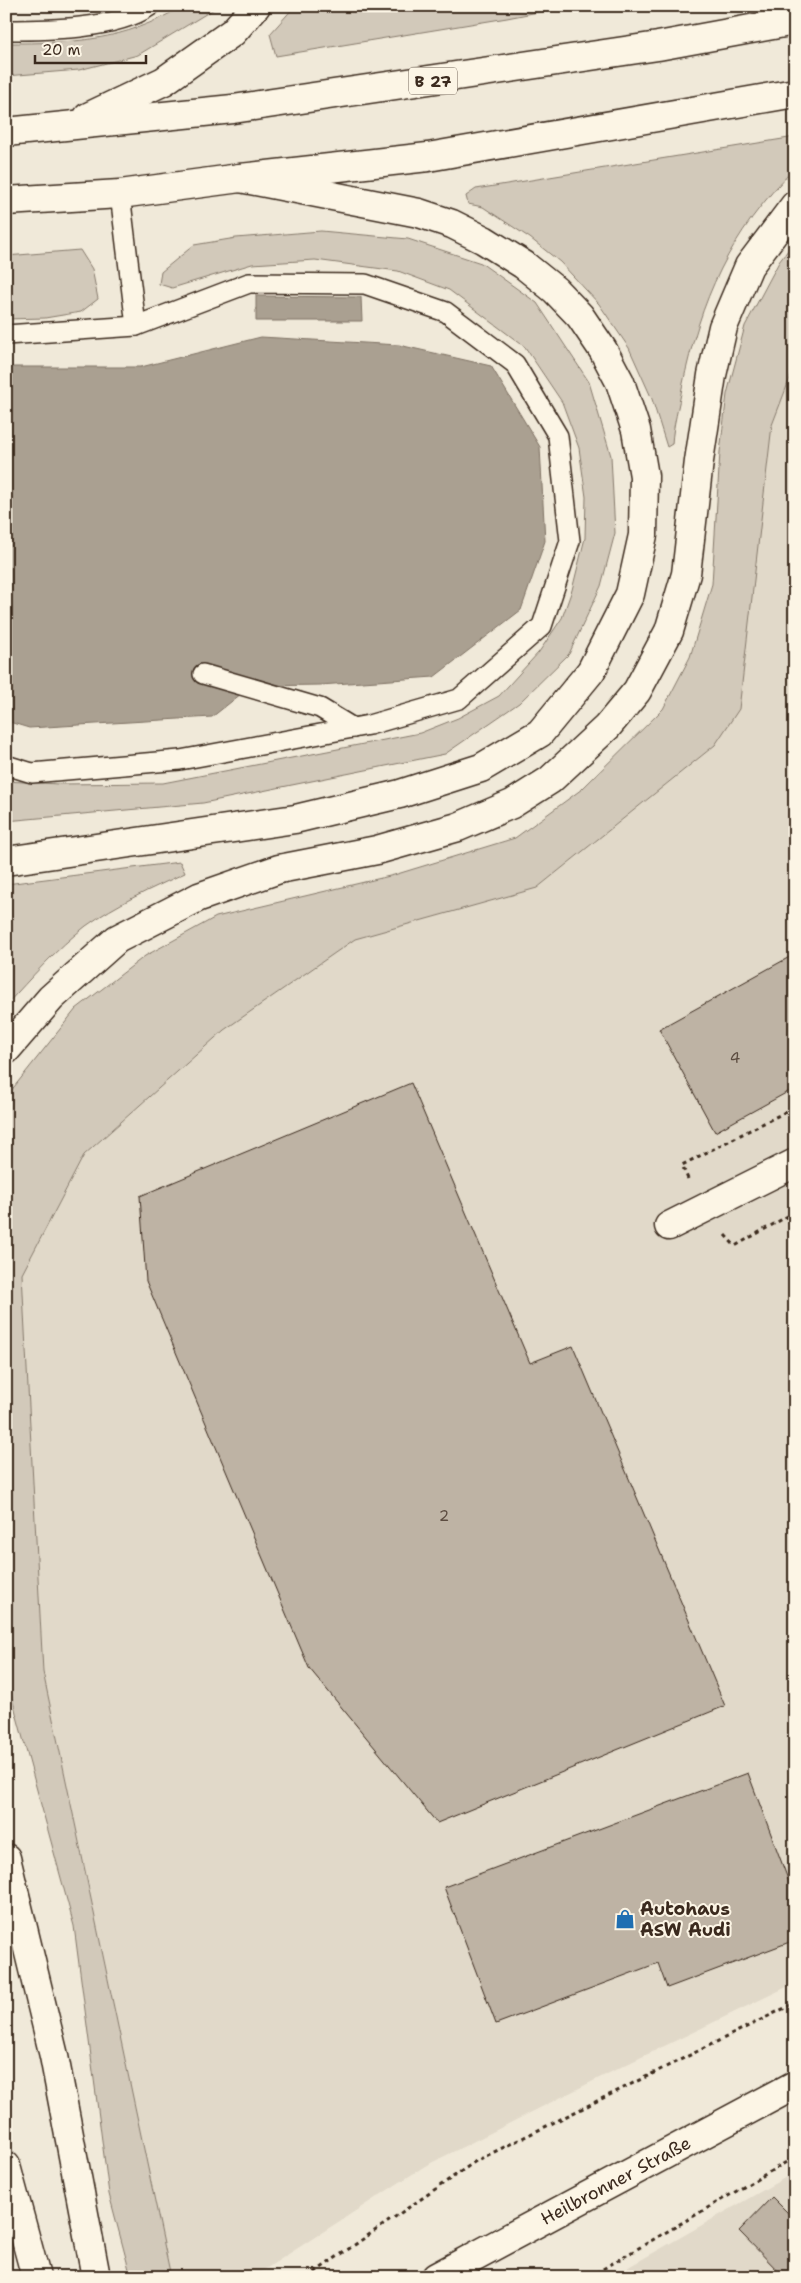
<svg xmlns="http://www.w3.org/2000/svg" width="801" height="2283" viewBox="0 0 801 2283" font-family="'Shantell Sans',sans-serif">
	<rect width="100%" height="100%" fill="#f0e9d9"/>
	<filter id="ink" filterUnits="userSpaceOnUse"><feTurbulence type="fractalNoise" baseFrequency=".02" numOctaves="2"/><feDisplacementMap in="SourceGraphic" scale="10" xChannelSelector="R" yChannelSelector="G"/><feConvolveMatrix kernelMatrix="1 2 1 2 8 2 1 2 1" color-interpolation-filters="sRGB"/></filter>
	<g filter="url(#ink)">
		<g fill="#e1d9c9">
			<path d="M 795,365 L 795,1983 L 623,2066 L 425,2166 L 253,2277 L 171,2277 L 43,1672 L 22,1274 L 84,1155 L 224,1030 L 355,939 L 537,888 L 715,745 L 772,424 Z"/>
			<path d="M 795,2172 L 795,2277 L 611,2277 Z"/>
		</g>
		<g fill="#d2c9ba" stroke="#867a6c">
			<path d="M 183,6 L 219,6 L 138,55 L 79,70 L 6,76 L 6,43 C 74,43 122,42 183,6 Z"/>
			<path d="M 295,6 L 569,6 L 507,18 L 276,56 L 270,34 Z"/>
			<path d="M 795,137 L 795,168 C 729,234 701,298 682,388 C 679,406 673,425 672,444 L 667,447 L 652,399 L 629,348 L 599,304 L 560,262 L 530,238 L 483,207 L 468,204 L 466,196 L 476,189 Z"/>
			<path d="M 321,231 L 408,239 L 481,263 L 537,303 L 589,382 L 611,456 L 615,533 L 601,586 L 569,654 L 519,703 L 445,754 L 203,803 L 6,821 L 6,781 L 59,784 L 163,783 L 420,733 L 458,718 L 499,696 L 539,652 L 562,618 L 572,590 L 585,538 L 586,497 L 579,448 L 562,402 L 525,347 L 449,290 L 398,271 L 315,260 L 252,264 L 172,288 L 159,284 L 161,272 L 194,245 L 236,238 Z"/>
			<path d="M 795,241 L 795,365 L 772,425 L 739,709 L 715,745 L 537,888 L 355,939 L 224,1030 L 84,1155 L 22,1274 L 43,1672 L 171,2277 L 131,2277 L 109,2194 L 74,1926 L 6,1676 L 6,1097 L 76,1009 L 145,956 L 216,917 L 394,875 L 515,838 L 582,789 L 663,709 L 690,657 L 712,584 L 720,452 L 727,394 L 745,326 L 779,262 Z"/>
			<path d="M 80,250 L 92,269 L 98,299 L 81,312 L 45,318 L 6,319 L 6,256 Z"/>
			<path d="M 180,862 L 185,873 C 151,889 116,904 86,926 C 56,949 31,978 6,1005 L 6,884 Z"/>
		</g>
		<g fill="#aaa091" stroke="#7e7163">
			<path d="M 256,296 L 361,297 L 362,321 L 256,321 Z"/>
			<path d="M 261,337 L 399,345 L 491,366 L 540,447 L 545,541 L 521,610 L 434,677 L 320,685 L 251,686 L 212,717 L 29,728 L 6,721 L 6,367 L 141,367 Z"/>
		</g>
		<g fill="#beb3a4" stroke="#3b2a1e">
			<path d="M 795,954 L 795,1088 L 715,1132 L 659,1029 Z"/>
			<path d="M 411,1083 L 530,1363 L 573,1346 L 725,1706 L 437,1823 L 309,1668 L 146,1281 L 140,1196 Z"/>
			<path d="M 748,1773 L 795,1898 L 795,1940 L 667,1988 L 658,1963 L 496,2024 L 444,1887 Z"/>
			<path d="M 772,2197 L 795,2220 L 795,2277 L 784,2277 L 739,2231 Z"/>
		</g>
		<g fill="none" stroke-linecap="round" stroke-linejoin="round">
			<defs>
				<g id="lane">
					<path d="M 6,30 C 47,30 115,30 150,6"/>
					<path d="M 120,194 L 136,326"/>
					<path d="M 6,335 L 136,326 L 249,283 L 365,284 L 446,312 L 515,364 L 558,436 L 570,541 L 542,626 L 459,699 L 369,725 L 180,760 L 32,773 L 6,765"/>
					<path d="M 203,674 L 320,708 L 353,728"/>
				</g>
				<path id="street" d="M 669,1226 L 795,1163"/>
				<g id="secondary">
					<path id="s1" d="M 436,2277 L 795,2085"/>
				</g>
				<g id="highway">
					<path d="M 88,117 L 164,81 L 233,32 L 256,6"/>
					<path d="M 6,132 L 233,109 L 658,46 L 795,21"/>
					<path d="M 6,201 L 120,194 L 240,178 L 428,157 L 795,93"/>
					<path d="M 6,861 L 295,819 L 400,794 L 481,768 L 540,733 L 591,671 L 630,594 L 643,535 L 644,476 L 636,430 L 620,382 L 603,350 L 580,316 L 555,290 L 524,265 L 484,240 L 452,224 L 419,213 L 240,178"/>
					<path d="M 6,1050 L 51,998 L 117,939 L 199,897 L 279,869 L 377,850 L 458,827 L 512,804 L 550,780 L 607,727 L 637,691 L 669,631 L 686,574 L 699,461 L 712,375 L 723,327 L 749,266 L 795,205"/>
					<path d="M 6,1858 L 54,2056 L 96,2277"/>
					<path d="M 6,2166 L 36,2277"/>
				</g>
			</defs>
			<use href="#lane" stroke="#3b2a1e" stroke-width="22"/>
			<use href="#street" stroke="#3b2a1e" stroke-width="31"/>
			<use href="#secondary" stroke="#3b2a1e" stroke-width="31"/>
			<use href="#highway" stroke="#3b2a1e" stroke-width="31"/>
			<g stroke="#3b2a1e" stroke-width="3" stroke-dasharray="4 4" stroke-linecap="butt">
				<path d="M 688,1179 L 682,1165 L 795,1107"/>
				<path d="M 725,1235 L 735,1246 L 795,1212"/>
				<path d="M 308,2277 L 476,2161 L 795,2003"/>
				<path d="M 589,2277 L 795,2157"/>
			</g>
			<use href="#lane" stroke="#fcf5e5" stroke-width="19"/>
			<use href="#street" stroke="#fcf5e5" stroke-width="28"/>
			<use href="#secondary" stroke="#fcf5e5" stroke-width="28"/>
			<use href="#highway" stroke="#fcf5e5" stroke-width="28"/>
		</g>
	</g>
	<defs>
		<symbol id="shop-bare" viewBox="-9 -9 18 18"><path d="M-5-2.5h2.3a2.7 3.5 0 0 1 5.4 0H5L5.5 6h-11ZM-1.5-2.5h3a1.5 2.3 0 0 0-3 0Z" fill="#1f6fb2" stroke="#fcf5e5" stroke-width="2.5" paint-order="stroke"/></symbol>
	</defs>
	<g fill-rule="evenodd">
		<use href="#shop-bare" x="611" y="1905" width="28" height="28"/>
	</g>
	<g text-anchor="middle" stroke-width="4" stroke-linejoin="round" paint-order="stroke">
		<g font-size="15" fill="#5c4c40">
			<text x="735" y="1063">4</text>
			<text x="444" y="1521">2</text>
		</g>
		<rect fill="#fcf5e5" stroke="#75675a" stroke-width="1" x="409" y="67.5" width="48" height="27" rx="4"/>
		<g font-size="16" font-weight="bold" fill="#3b2a1e">
			<text x="433" y="87">B 27</text>
		</g>
		<g font-size="18" font-weight="bold" fill="#3b2a1e" stroke="#fcf5e5" text-anchor="start">
			<text x="640" y="1915">Autohaus<tspan x="640" dy="21">ASW Audi</tspan></text>
		</g>
		<g font-size="18" fill="#3b2a1e" stroke="#fcf5e5">
			<text dy="6" stroke="none"><textPath href="#s1" startOffset="204">Heilbronner Straße</textPath></text>
		</g>
	</g>
	<rect width="801" height="2283" fill="none" stroke="#fcf5e5" stroke-width="25"/>
	<rect x="12" y="12" width="776" height="2258" fill="none" stroke="#3b2a1e" stroke-width="2" filter="url(#ink)"/>
	<path d="M35 55v8h111v-8" fill="none" stroke="#3b2a1e" stroke-width="2.5"/>
	<text x="42" y="55" font-size="15" fill="#3b2a1e" stroke="#fcf5e5" stroke-width="4" paint-order="stroke">20 m</text>
</svg>
